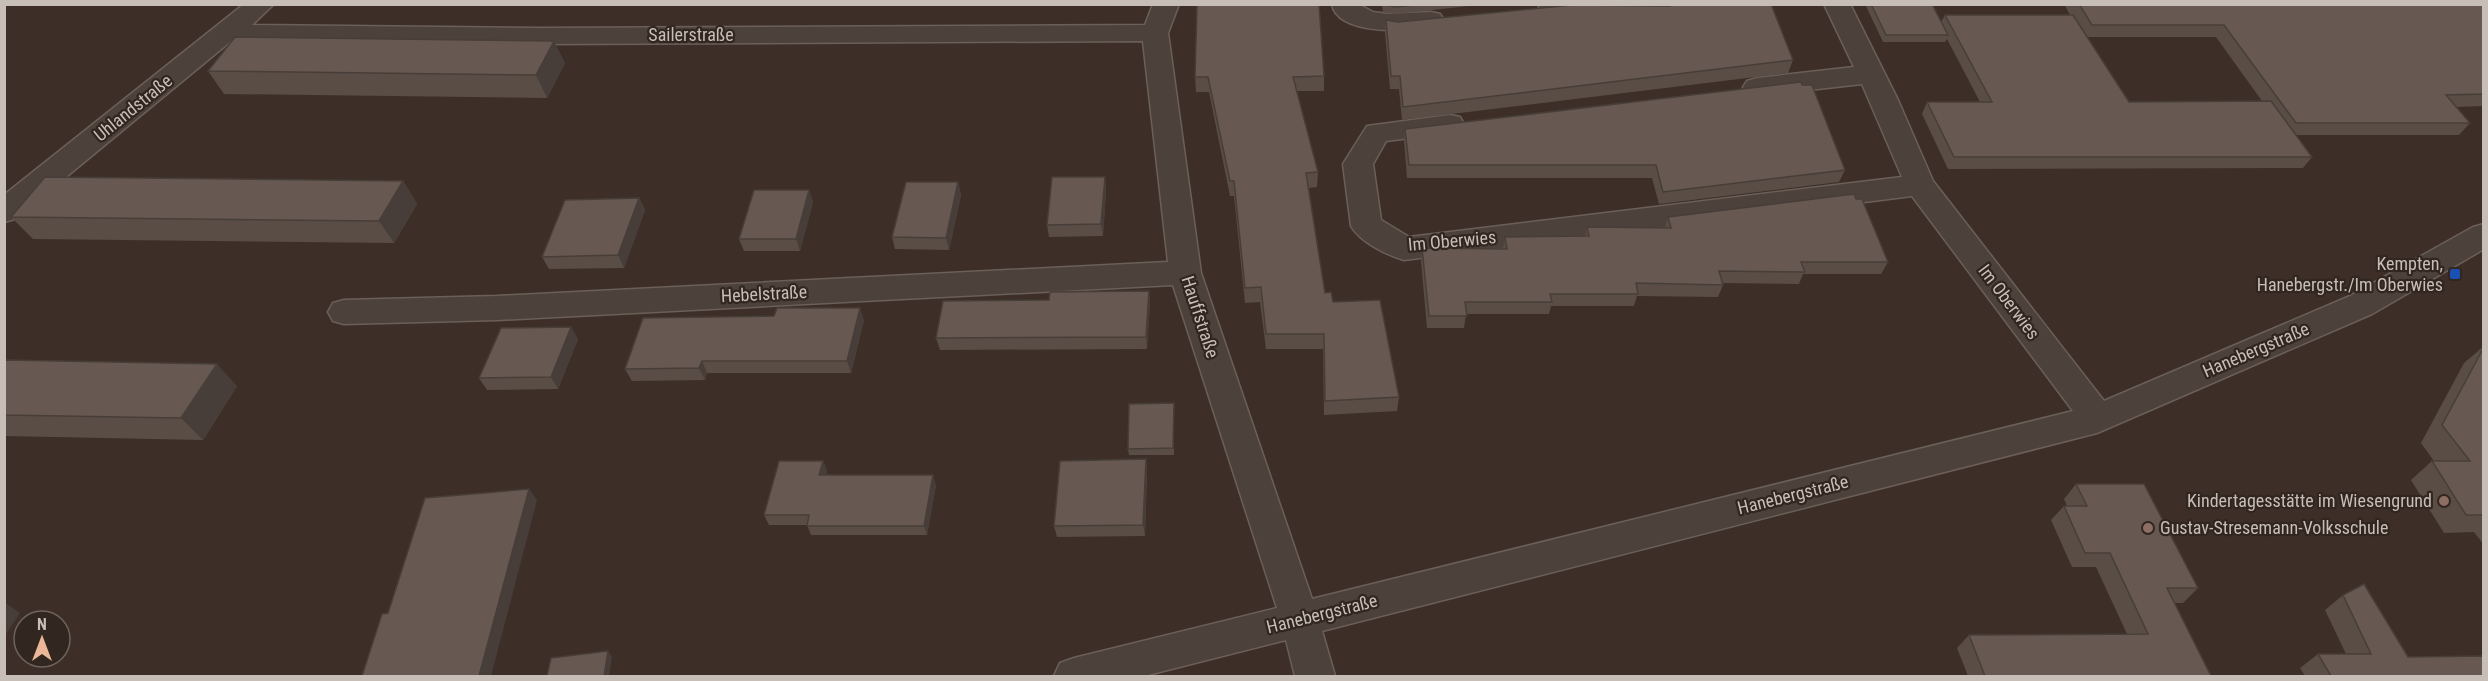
<svg xmlns="http://www.w3.org/2000/svg" width="2488" height="681" viewBox="0 0 2488 681" font-family="'Roboto Condensed',sans-serif">
	<rect width="100%" height="100%" fill="#3d2f28"/>
	<g fill="none" stroke-linecap="round" stroke-linejoin="round">
		<defs>
			<g id="street">
				<path d="M 244,4 L 274,4 L 252,25 L 541,28 L 1145,25 L 1153,4 L 1179,4 L 1168,33 L 1201,273 L 1312,599 L 2073,411 L 1912,196 L 1404,260 C 1387,255 1360,242 1351,226 L 1343,164 L 1367,126 L 1450,115 L 1460,117 L 1464,124 L 1460,131 L 1450,133 L 1386,141 L 1373,164 L 1381,220 L 1409,237 L 1902,177 L 1862,84 L 1757,96 L 1747,93 L 1743,87 L 1747,81 L 1757,78 L 1854,67 L 1824,4 L 1850,4 L 1898,100 L 1933,181 L 2104,401 L 2350,296 L 2473,227 L 2484,224 L 2484,249 L 2372,314 L 2097,433 L 1322,631 L 1335,676 L 1295,676 L 1286,640 L 1144,676 L 1054,676 L 1060,663 L 1074,658 L 1277,608 L 1173,285 L 497,320 L 344,324 L 333,321 L 328,312 L 333,303 L 344,300 L 497,296 L 1168,262 L 1143,41 L 541,44 L 231,41 L 15,219 L 4,222 L 4,195 Z"/>
				<path d="M 1332,4 L 1358,4 L 1373,12 L 1387,14 L 1431,12 L 1440,14 L 1444,20 L 1440,26 C 1417,32 1337,37 1332,4 Z"/>
				<path d="M 1541,4 L 1615,4 L 1611,10 C 1591,15 1562,20 1542,15 L 1538,9 Z"/>
			</g>
		</defs>
		<use href="#street" stroke="#6b5f59" stroke-width="3"/>
		<use href="#street" fill="#4d413b" fill-rule="evenodd"/>
	</g>
	<g fill="#594d46" fill-rule="evenodd">
		<path d="M 1382,4 L 1487,4 L 1396,14 L 1383,12 Z"/>
		<path d="M 1665,4 L 1771,4 L 1793,60 L 1788,73 L 1402,120 L 1399,89 L 1390,89 L 1385,33 L 1386,20 L 1398,22 L 1665,6 Z"/>
		<path d="M 1865,4 L 1932,4 L 1941,22 L 1945,15 L 2070,15 L 2064,4 L 2484,4 L 2484,106 L 2456,107 L 2470,123 L 2459,135 L 2296,135 L 2312,157 L 2303,168 L 1948,169 L 1922,114 L 1927,102 L 1980,102 L 1947,39 L 1945,42 L 1883,42 ZM 2087,37 L 2216,37 L 2262,101 L 2129,102 Z"/>
		<path d="M 565,63 L 547,98 L 224,94 L 208,71 Z"/>
		<path d="M 1324,76 L 1324,91 L 1297,91 L 1318,172 L 1317,187 L 1309,188 L 1325,293 L 1399,397 L 1397,411 L 1324,415 L 1323,349 L 1266,349 L 1260,302 L 1245,303 L 1234,196 L 1230,196 L 1209,92 L 1196,92 L 1195,77 Z"/>
		<path d="M 1405,129 L 1845,170 L 1839,182 L 1659,204 L 1652,178 L 1407,178 L 1404,141 Z"/>
		<path d="M 1105,177 L 1106,190 L 1103,236 L 1049,237 L 1047,225 Z"/>
		<path d="M 403,181 L 417,204 L 394,243 L 33,239 L 11,217 Z"/>
		<path d="M 958,182 L 961,195 L 949,250 L 895,249 L 892,237 Z"/>
		<path d="M 809,190 L 813,202 L 800,251 L 744,251 L 739,239 Z"/>
		<path d="M 639,198 L 645,210 L 624,268 L 549,269 L 542,257 Z"/>
		<path d="M 1668,217 L 1888,262 L 1881,274 L 1803,274 L 1799,284 L 1723,283 L 1723,285 L 1718,297 L 1637,296 L 1634,306 L 1551,306 L 1549,314 L 1466,314 L 1464,328 L 1427,328 L 1421,261 L 1422,248 L 1503,249 L 1505,237 L 1585,236 L 1587,227 L 1665,228 Z"/>
		<path d="M 1149,291 L 1150,303 L 1147,349 L 940,350 L 936,338 L 1049,300 Z"/>
		<path d="M 864,320 L 851,373 L 707,373 L 705,380 L 632,381 L 625,369 Z"/>
		<path d="M 578,339 L 558,389 L 487,390 L 479,378 Z"/>
		<path d="M 2484,346 L 2484,545 L 2474,532 L 2444,533 L 2411,480 L 2432,461 L 2434,461 L 2421,443 L 2464,363 Z"/>
		<path d="M 4,360 L 237,386 L 203,440 L 4,436 Z"/>
		<path d="M 1174,403 L 1174,455 L 1129,455 L 1128,449 Z"/>
		<path d="M 1146,459 L 1147,471 L 1145,536 L 1057,537 L 1054,526 Z"/>
		<path d="M 823,461 L 827,471 L 826,475 L 936,485 L 927,535 L 811,535 L 807,525 L 769,525 L 764,515 Z"/>
		<path d="M 2076,484 L 2198,588 L 2183,603 L 2174,603 L 2211,676 L 1968,676 L 1957,648 L 1969,635 L 2127,634 L 2096,567 L 2072,567 L 2051,520 L 2064,506 L 2067,506 L 2064,499 Z"/>
		<path d="M 2343,595 L 2408,657 L 2484,676 L 2305,676 L 2300,668 L 2318,654 L 2346,654 L 2325,610 Z"/>
	</g>
	<g fill="#483e39">
		<path d="M 554,41 L 565,63 L 547,98 L 536,75 Z"/>
		<path d="M 1105,177 L 1106,190 L 1103,236 L 1101,224 Z"/>
		<path d="M 403,181 L 417,204 L 394,243 L 379,221 Z"/>
		<path d="M 958,182 L 961,195 L 949,250 L 946,238 Z"/>
		<path d="M 809,190 L 813,202 L 800,251 L 796,239 Z"/>
		<path d="M 639,198 L 645,210 L 624,268 L 618,255 Z"/>
		<path d="M 1149,291 L 1150,303 L 1147,349 L 1146,337 Z"/>
		<path d="M 860,308 L 864,320 L 851,373 L 847,361 Z"/>
		<path d="M 571,327 L 578,339 L 558,389 L 551,377 Z"/>
		<path d="M 702,361 L 707,373 L 705,380 L 699,368 Z"/>
		<path d="M 217,364 L 237,386 L 203,440 L 181,418 Z"/>
		<path d="M 1146,459 L 1147,471 L 1145,536 L 1143,525 Z"/>
		<path d="M 823,461 L 827,471 L 823,485 L 819,475 Z"/>
		<path d="M 933,475 L 936,485 L 927,535 L 924,526 Z"/>
		<path d="M 529,489 L 537,500 L 491,676 L 479,676 Z"/>
		<path d="M 4,602 L 20,613 L 4,637 Z"/>
		<path d="M 608,651 L 612,657 L 609,676 L 604,676 Z"/>
	</g>
	<g fill="#675951" stroke="#483e39" stroke-width="1.5">
		<path d="M 1197,4 L 1319,4 L 1324,76 L 1293,77 L 1318,172 L 1306,173 L 1325,293 L 1331,292 L 1333,302 L 1380,300 L 1399,397 L 1325,401 L 1324,334 L 1266,334 L 1261,287 L 1245,288 L 1234,181 L 1230,181 L 1208,77 L 1195,77 Z"/>
		<path d="M 1384,4 L 1422,4 L 1397,7 L 1384,5 Z"/>
		<path d="M 1669,4 L 1771,4 L 1793,60 L 1403,107 L 1400,76 L 1391,76 L 1386,20 L 1398,22 L 1572,5 L 1670,6 Z"/>
		<path d="M 1871,4 L 1932,4 L 1948,35 L 1886,35 Z"/>
		<path d="M 2079,4 L 2484,4 L 2484,94 L 2446,95 L 2470,123 L 2296,123 L 2224,25 L 2092,25 Z"/>
		<path d="M 1945,15 L 2073,15 L 2129,102 L 2271,101 L 2312,157 L 1954,157 L 1927,102 L 1992,102 Z"/>
		<path d="M 235,37 L 554,41 L 536,75 L 208,71 Z"/>
		<path d="M 1801,82 L 1802,85 L 1812,85 L 1845,170 L 1663,192 L 1656,165 L 1409,165 L 1405,129 Z"/>
		<path d="M 45,177 L 403,181 L 379,221 L 11,217 Z"/>
		<path d="M 1052,177 L 1105,177 L 1101,224 L 1047,225 Z"/>
		<path d="M 906,182 L 958,182 L 946,238 L 892,237 Z"/>
		<path d="M 754,190 L 809,190 L 796,239 L 739,239 Z"/>
		<path d="M 1854,194 L 1856,199 L 1862,199 L 1888,262 L 1801,262 L 1805,272 L 1719,271 L 1723,285 L 1636,283 L 1638,294 L 1550,294 L 1552,302 L 1465,302 L 1467,316 L 1429,316 L 1422,248 L 1507,249 L 1505,237 L 1589,236 L 1587,227 L 1671,228 L 1668,217 Z"/>
		<path d="M 639,198 L 618,255 L 542,257 L 565,200 Z"/>
		<path d="M 1149,291 L 1146,337 L 936,338 L 943,301 L 1049,300 L 1050,292 Z"/>
		<path d="M 777,308 L 860,308 L 847,361 L 702,361 L 699,368 L 625,369 L 643,318 L 774,316 Z"/>
		<path d="M 571,327 L 551,377 L 479,378 L 501,328 Z"/>
		<path d="M 2484,347 L 2484,515 L 2466,515 L 2432,461 L 2470,461 L 2442,425 Z"/>
		<path d="M 4,360 L 217,364 L 181,418 L 4,415 Z"/>
		<path d="M 1174,403 L 1173,448 L 1128,449 L 1129,404 Z"/>
		<path d="M 1146,459 L 1143,525 L 1054,526 L 1060,461 Z"/>
		<path d="M 779,461 L 823,461 L 819,475 L 933,475 L 924,526 L 807,526 L 809,515 L 764,515 Z"/>
		<path d="M 2076,484 L 2144,484 L 2198,588 L 2167,588 L 2211,676 L 1985,676 L 1969,635 L 2148,634 L 2110,553 L 2085,553 L 2064,506 L 2087,506 Z"/>
		<path d="M 529,489 L 479,676 L 362,676 L 382,614 L 388,613 L 425,498 Z"/>
		<path d="M 2364,584 L 2408,657 L 2484,656 L 2484,676 L 2331,676 L 2318,654 L 2371,654 L 2343,595 Z"/>
		<path d="M 608,651 L 604,676 L 547,676 L 551,658 Z"/>
	</g>
	<rect fill="#1a4fb4" stroke="#322620" stroke-width="2" x="2449" y="268" width="12" height="12" rx="3"/>
	<g fill="#8d6e63" stroke="#322620" stroke-width="2">
		<circle cx="2444" cy="501" r="6"/>
		<circle cx="2148" cy="528" r="6"/>
	</g>
	<g text-anchor="middle" stroke-width="4.5" stroke-linejoin="round" paint-order="stroke">
		<g font-size="18" fill="#c8beb8" stroke="#322620">
			<text x="691" y="41">Sailerstraße</text>
			<text transform="translate(133 108) rotate(-39)" y="6">Uhlandstraße</text>
			<text transform="translate(1452 241) rotate(-5)" y="6">Im Oberwies</text>
			<text transform="translate(764 294) rotate(-3)" y="6">Hebelstraße</text>
			<text transform="translate(2009 302) rotate(53)" y="6">Im Oberwies</text>
			<text transform="translate(1200 317) rotate(72)" y="6">Hauffstraße</text>
			<text transform="translate(2256 350) rotate(-23)" y="6">Hanebergstraße</text>
			<text transform="translate(1793 495) rotate(-14)" y="6">Hanebergstraße</text>
			<text transform="translate(1322 614) rotate(-14)" y="6">Hanebergstraße</text>
		</g>
		<g font-size="18" fill="#c8beb8" stroke="#322620" text-anchor="end">
			<text x="2443" y="270">Kempten,<tspan x="2443" dy="21">Hanebergstr./Im Oberwies</tspan></text>
			<text x="2432" y="507">Kindertagesstätte im Wiesengrund</text>
			<text x="2160" y="534" text-anchor="start">Gustav-Stresemann-Volksschule</text>
		</g>
	</g>
	<rect width="2488" height="681" fill="none" stroke="#c8beb8" stroke-width="12"/>
	<g transform="translate(42 639)"><circle r="28" fill="#322620" stroke="#6e635d" stroke-width="1.5"/>
	<path d="M0-4.5L10 22L0 15L-10 22Z" fill="#ecb798"/>
	<text y="-9" font-size="16" font-weight="bold" text-anchor="middle" fill="#c8beb8">N</text>
	</g>
</svg>
